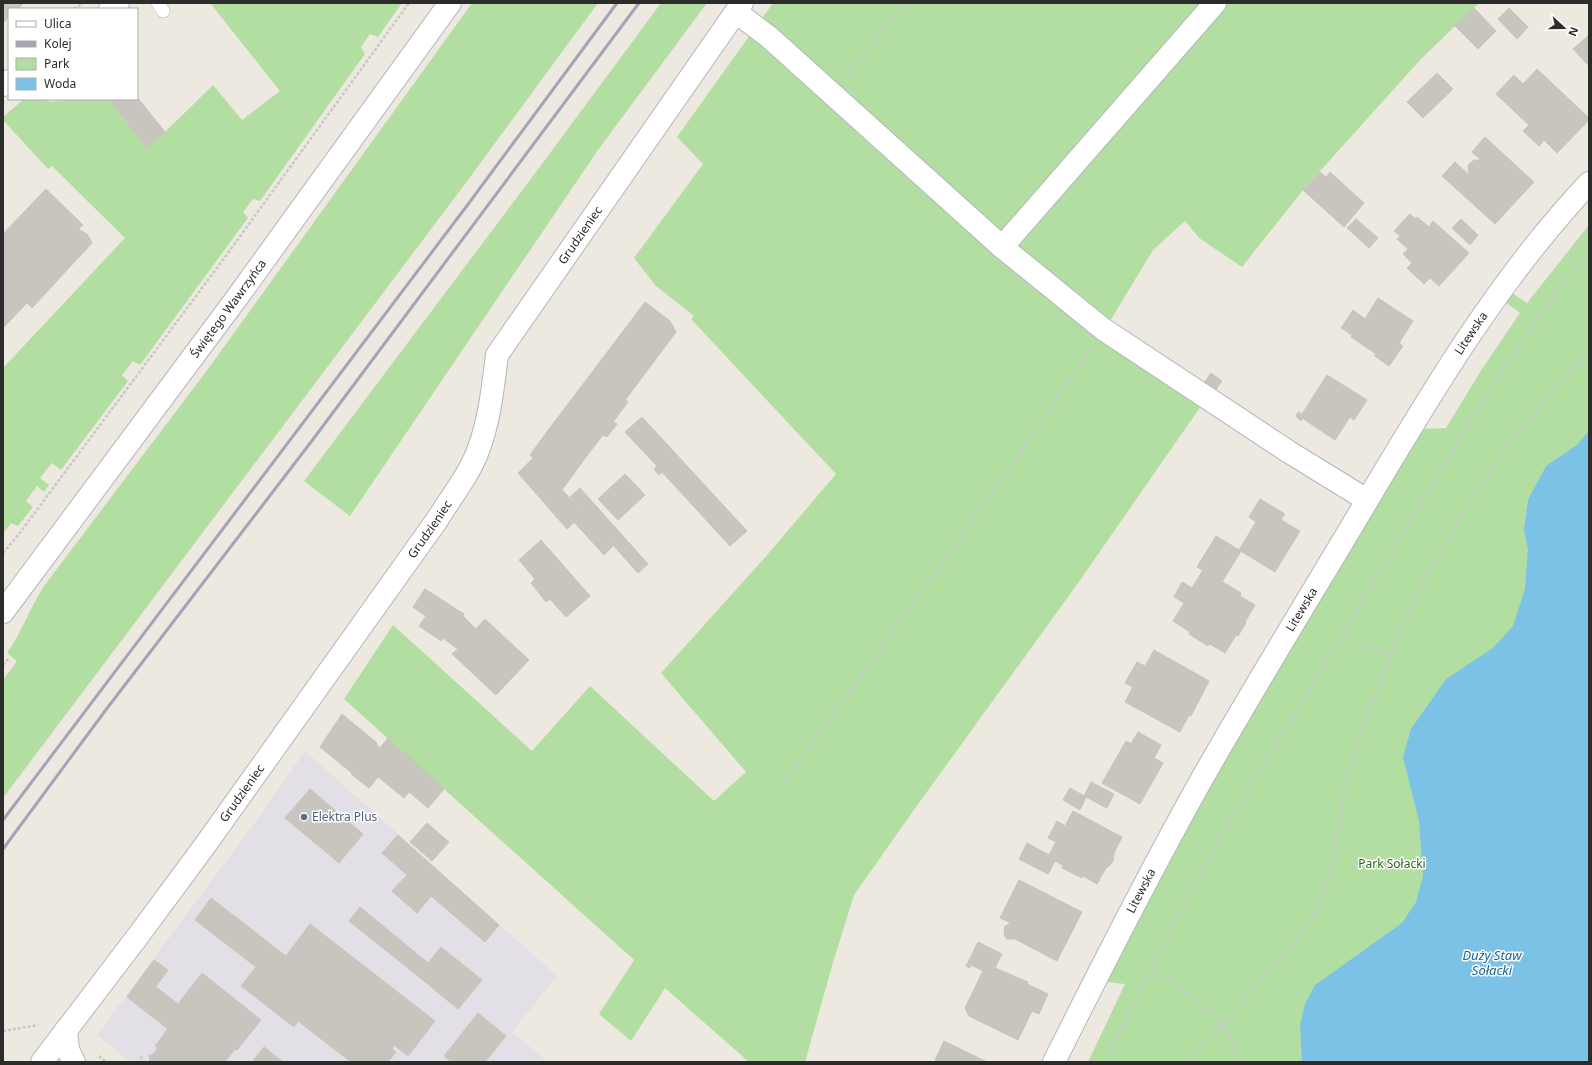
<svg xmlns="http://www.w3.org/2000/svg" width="1592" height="1065" viewBox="0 0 1592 1065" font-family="'Noto Sans',sans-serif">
	<rect width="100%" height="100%" fill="#ede8e0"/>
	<path fill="#e2e0e6" d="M 305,751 L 557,976 L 512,1032 L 548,1062 L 130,1062 L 97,1035 L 256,821 Z"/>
	<g fill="#b2dfa1">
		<path d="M 210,3 L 402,3 L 378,37 L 370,34 L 361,47 L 365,54 L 260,201 L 253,199 L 243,212 L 248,218 L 140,365 L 133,361 L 122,375 L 128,381 L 61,470 L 52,463 L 40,478 L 49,485 L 44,492 L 37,486 L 26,501 L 33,507 L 18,526 L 11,523 L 3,534 L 3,368 L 125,238 L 52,166 L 48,169 L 3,120 L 3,117 L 24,99 L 42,99 L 51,102 L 72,99 L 109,99 L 146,147 L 165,132 L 213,85 L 242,120 L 280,91 Z"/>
		<path d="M 472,3 L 598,3 L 465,184 L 3,798 L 3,680 L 17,661 L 7,653 C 22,632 30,608 44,586 L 208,369 Z"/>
		<path d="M 661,3 L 707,3 L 598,150 L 350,516 L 304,481 L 536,172 Z"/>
		<path d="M 773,3 L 1479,3 L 1421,59 L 1303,190 L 1242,267 L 1199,238 L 1185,221 L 1153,250 L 1110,321 L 1215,391 L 1201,406 L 1076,586 L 916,807 L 854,895 L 832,966 L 805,1062 L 749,1062 L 665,988 L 631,1041 L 599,1014 L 634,960 L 344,699 L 393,625 L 532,751 L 590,686 L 714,801 L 746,772 L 661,673 L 768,554 L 836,474 L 691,319 L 694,316 L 656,286 L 634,258 L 703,164 L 677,137 Z"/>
		<path d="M 1589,225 L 1589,1062 L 1088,1062 L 1125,984 L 1106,982 L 1152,892 L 1201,803 L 1259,703 L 1423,429 L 1446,428 L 1482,369 L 1520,313 L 1505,302 L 1512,293 L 1527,303 Z"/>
	</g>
	<path fill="#7cc2e6" d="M 1589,431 L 1589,1062 L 1302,1062 L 1300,1025 L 1305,1004 L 1315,985 L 1402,923 L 1416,902 L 1423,876 L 1419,821 L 1403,757 L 1411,729 L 1446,679 L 1493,648 L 1513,626 L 1525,589 L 1528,549 L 1524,530 L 1528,500 L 1546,466 L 1577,445 Z"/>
	<g fill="#c8c5bf" stroke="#c8c4b9">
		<path d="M 3,3 L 24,3 L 18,9 L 9,9 L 9,17 L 3,23 Z"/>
		<path d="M 1474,8 L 1496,31 L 1478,49 L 1455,26 Z"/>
		<path d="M 1509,8 L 1528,27 L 1517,39 L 1498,19 Z"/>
		<path d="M 1589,35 L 1589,66 L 1573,49 Z"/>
		<path d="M 1537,69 L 1589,118 L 1589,120 L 1557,153 L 1544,140 L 1539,146 L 1523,131 L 1529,125 L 1496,94 L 1514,75 L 1523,84 Z"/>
		<path d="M 1437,73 L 1453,89 L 1423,118 L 1407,102 Z"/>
		<path d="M 137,97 L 165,132 L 146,147 L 109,99 L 137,99 Z"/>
		<path d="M 1485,137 L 1534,182 L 1495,224 L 1442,176 L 1455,162 L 1469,175 L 1468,165 L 1474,160 L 1481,160 L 1472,152 Z"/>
		<path d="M 1320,172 L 1326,177 L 1330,172 L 1364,203 L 1344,227 L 1303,190 Z"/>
		<path d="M 46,189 L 83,225 L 78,229 L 87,234 L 92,243 L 32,308 L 27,303 L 3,328 L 3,234 Z"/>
		<path d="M 1410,214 L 1416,219 L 1417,217 L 1429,227 L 1433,221 L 1469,253 L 1439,286 L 1430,278 L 1424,284 L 1407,268 L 1412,263 L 1403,254 L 1408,249 L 1397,239 L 1400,236 L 1394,231 Z"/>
		<path d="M 1356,219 L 1378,238 L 1369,248 L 1347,228 Z"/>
		<path d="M 1461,219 L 1478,235 L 1470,245 L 1452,228 Z"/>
		<path d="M 1378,298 L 1413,321 L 1399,343 L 1403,346 L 1389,366 L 1375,356 L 1376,354 L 1351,337 L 1352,335 L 1341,328 L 1353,310 L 1365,319 Z"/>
		<path d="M 645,302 L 670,321 L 676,332 L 626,399 L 596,367 Z"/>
		<path d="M 596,367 L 628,402 L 613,422 L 617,424 L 607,437 L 603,435 L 586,457 L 549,429 Z"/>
		<path d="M 1211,373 L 1222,381 L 1215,391 L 1204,383 Z"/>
		<path d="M 1327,375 L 1367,400 L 1354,420 L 1350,417 L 1335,440 L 1302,418 L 1301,421 L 1296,416 L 1298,412 L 1302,414 Z"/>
		<path d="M 642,417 L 747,531 L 730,546 L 662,472 L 659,475 L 654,469 L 657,466 L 625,432 Z"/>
		<path d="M 549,429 L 586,457 L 562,490 L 584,513 L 567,529 L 518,473 L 533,458 L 530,455 Z"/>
		<path d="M 625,474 L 645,495 L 618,520 L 598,499 Z"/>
		<path d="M 580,488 L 648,564 L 638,573 L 570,497 Z"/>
		<path d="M 1260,499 L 1285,514 L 1281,520 L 1300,531 L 1275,572 L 1239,550 L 1256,522 L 1249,517 Z"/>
		<path d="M 584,513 L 613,546 L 604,555 L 574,522 Z"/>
		<path d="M 1216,536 L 1241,551 L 1222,582 L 1197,567 Z"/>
		<path d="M 541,540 L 590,596 L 566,617 L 550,599 L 546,602 L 531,583 L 535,579 L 519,560 Z"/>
		<path d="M 1203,570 L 1241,593 L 1240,596 L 1255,605 L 1245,622 L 1246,623 L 1238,636 L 1236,635 L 1225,653 L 1210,644 L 1208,646 L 1189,634 L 1190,632 L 1173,621 L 1184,603 L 1174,597 L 1182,582 L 1192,588 Z"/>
		<path d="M 425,589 L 464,614 L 463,616 L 476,629 L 485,619 L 529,660 L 496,695 L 452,654 L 458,649 L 443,638 L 441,641 L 419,626 L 426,616 L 413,607 Z"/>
		<path d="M 1154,650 L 1209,681 L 1191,716 L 1189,715 L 1180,732 L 1125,702 L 1133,687 L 1125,683 L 1137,662 L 1145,666 Z"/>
		<path d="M 342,714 L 377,743 L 376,744 L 380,748 L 388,738 L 444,789 L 428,808 L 409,792 L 404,798 L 378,777 L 369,788 L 351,774 L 352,773 L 320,747 Z"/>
		<path d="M 1138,732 L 1161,745 L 1154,758 L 1163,763 L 1140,804 L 1102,783 L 1126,741 L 1131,744 Z"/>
		<path d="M 1091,782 L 1114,794 L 1107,808 L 1084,796 Z"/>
		<path d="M 1070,788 L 1086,797 L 1080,810 L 1063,800 Z"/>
		<path d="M 310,789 L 363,834 L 339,863 L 285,818 Z"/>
		<path d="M 1073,811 L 1122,837 L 1114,853 L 1113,861 L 1110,865 L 1106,868 L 1097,884 L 1083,876 L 1082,878 L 1062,868 L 1063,865 L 1055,861 L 1048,874 L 1019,859 L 1027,843 L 1049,855 L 1056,842 L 1048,838 L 1057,821 L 1065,826 Z"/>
		<path d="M 427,823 L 449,842 L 432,861 L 410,842 Z"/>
		<path d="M 398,835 L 499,925 L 485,942 L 431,896 L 417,913 L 392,891 L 407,875 L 382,853 Z"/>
		<path d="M 1019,880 L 1082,912 L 1057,961 L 1015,939 L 1007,939 L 1004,935 L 1005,926 L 1011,923 L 1000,918 Z"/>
		<path d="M 211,898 L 286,956 L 310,924 L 435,1021 L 408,1056 L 394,1045 L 392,1049 L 396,1052 L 388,1062 L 351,1062 L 298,1021 L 294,1027 L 241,986 L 256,967 L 195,920 Z"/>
		<path d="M 360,907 L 428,963 L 418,976 L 349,921 Z"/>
		<path d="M 978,942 L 1002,954 L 995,968 L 1028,982 L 1027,984 L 1048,994 L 1039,1014 L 1032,1011 L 1018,1040 L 969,1016 L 965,1008 L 983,971 L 971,965 L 970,968 L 966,966 Z"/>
		<path d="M 441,947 L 482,980 L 469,996 L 428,963 Z"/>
		<path d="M 154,960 L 168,970 L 156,986 L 142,976 Z"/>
		<path d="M 428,963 L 469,996 L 458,1009 L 418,976 Z"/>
		<path d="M 202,973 L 261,1020 L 237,1050 L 235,1049 L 225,1062 L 210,1062 L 127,997 L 142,976 L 178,1004 Z"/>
		<path d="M 478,1013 L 506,1036 L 485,1062 L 452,1062 L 444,1056 Z"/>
		<path d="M 168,1029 L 209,1061 L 208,1062 L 150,1062 L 149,1055 L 152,1055 L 158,1048 L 155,1046 Z"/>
		<path d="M 944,1041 L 987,1062 L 940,1062 L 935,1060 Z"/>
		<path d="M 264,1047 L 283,1062 L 252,1062 Z"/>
	</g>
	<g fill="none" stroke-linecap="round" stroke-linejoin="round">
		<defs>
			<path id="lane" d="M 158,3 L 163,11"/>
			<g id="street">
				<path d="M 110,9 L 118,3"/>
				<path d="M 736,12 L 769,37 L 1002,247 L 1103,329 L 1289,452 L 1367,500"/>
				<path d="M 3,85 L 9,81"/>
				<path d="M 1002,247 L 1215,3"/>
				<path id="s1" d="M 3,612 L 236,299 L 450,3"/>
				<path d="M 66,1030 L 68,1050 L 74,1062"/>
				<path id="s2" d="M 42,1062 L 138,936 L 206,844 L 437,520 C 451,497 470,474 479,448 C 490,418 493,386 497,355 L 742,3"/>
				<path id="s3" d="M 1054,1062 C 1102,966 1150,871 1203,777 C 1249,696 1298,616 1346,536 C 1419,414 1491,287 1589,183"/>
			</g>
		</defs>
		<use href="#lane" stroke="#b3b5be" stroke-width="14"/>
		<use href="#street" stroke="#b3b5be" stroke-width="24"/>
		<g stroke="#c8c8c8" stroke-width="2.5" stroke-dasharray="3 2" stroke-linecap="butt">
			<path d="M 74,9 L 83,3"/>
			<path d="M 847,75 L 906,3"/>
			<path d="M 3,553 L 19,534 L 228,253 L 409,3"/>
			<path d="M 1343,633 L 1366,646 L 1390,655"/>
			<path d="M 3,665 L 8,659"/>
			<path d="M 783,784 L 1000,483 L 1090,349"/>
			<path d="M 1151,970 C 1180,986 1198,1001 1223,1023 L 1187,1062"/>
			<path d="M 3,1031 L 38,1025"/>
			<path d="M 99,1056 L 106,1062"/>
			<path d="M 141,1056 L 142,1062"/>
			<path d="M 1104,1062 L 1202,871 L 1246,794 L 1343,633 L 1488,392 L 1560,286 L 1589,253"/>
			<path d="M 1240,1062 L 1223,1023 L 1301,936 L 1321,903 L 1331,873 L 1343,794 L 1360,738 L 1380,682 L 1414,599 L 1466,508 L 1512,440 L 1558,384 L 1589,352"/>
		</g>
		<use href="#lane" stroke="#fff" stroke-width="13"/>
		<use href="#street" stroke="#fff" stroke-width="22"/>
		<g stroke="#a3a4b5" stroke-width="3">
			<path d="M 3,820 L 469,203 L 617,3"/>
			<path d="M 3,849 L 105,711 L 311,442 L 639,3"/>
		</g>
	</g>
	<circle fill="#5c6f8a" stroke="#fff" stroke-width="1.5" cx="304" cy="817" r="4"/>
	<g text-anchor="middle" stroke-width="3" stroke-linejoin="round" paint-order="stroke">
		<g font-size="12" fill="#2c2c2c" stroke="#fff">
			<text dy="4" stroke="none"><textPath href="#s2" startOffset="995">Grudzieniec</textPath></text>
			<text dy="4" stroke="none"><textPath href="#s1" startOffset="378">Świętego Wawrzyńca</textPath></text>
			<text dy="4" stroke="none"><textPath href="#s3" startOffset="840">Litewska</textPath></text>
			<text dy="4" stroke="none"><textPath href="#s2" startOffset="659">Grudzieniec</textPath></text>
			<text dy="4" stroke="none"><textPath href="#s3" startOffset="516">Litewska</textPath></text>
			<text dy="4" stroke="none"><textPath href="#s2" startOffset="335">Grudzieniec</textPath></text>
			<text dy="4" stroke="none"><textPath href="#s3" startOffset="192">Litewska</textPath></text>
		</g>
		<g font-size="12" fill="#4e5e75" stroke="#fff" text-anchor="start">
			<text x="312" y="821">Elektra Plus</text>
		</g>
		<g font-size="12" fill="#2a6521" stroke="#fff">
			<text x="1392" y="868">Park Sołacki</text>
		</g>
		<g font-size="13" font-style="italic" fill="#186194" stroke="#fff">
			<text x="1492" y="960">Duży Staw<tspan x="1492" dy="15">Sołacki</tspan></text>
		</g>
	</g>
	<rect width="1592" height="1065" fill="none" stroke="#2c2c2c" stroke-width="8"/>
	<rect x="8" y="8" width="130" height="92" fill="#ffffff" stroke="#ababab"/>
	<rect x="16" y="21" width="20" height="6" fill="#ffffff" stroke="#ababab"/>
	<text x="44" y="28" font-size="12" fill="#2c2c2c">Ulica</text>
	<rect x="16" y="41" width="20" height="6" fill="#a3a4b5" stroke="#ababab"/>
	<text x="44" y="48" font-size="12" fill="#2c2c2c">Kolej</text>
	<rect x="16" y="58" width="20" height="12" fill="#b2dfa1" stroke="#ababab"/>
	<text x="44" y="68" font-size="12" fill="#2c2c2c">Park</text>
	<rect x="16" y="78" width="20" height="12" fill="#7cc2e6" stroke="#ababab"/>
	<text x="44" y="88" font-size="12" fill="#2c2c2c">Woda</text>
	<g transform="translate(1564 28) rotate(111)" stroke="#ffffff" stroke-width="3" paint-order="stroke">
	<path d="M0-3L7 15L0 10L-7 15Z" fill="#2c2c2c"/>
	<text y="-6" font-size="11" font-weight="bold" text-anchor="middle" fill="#2c2c2c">N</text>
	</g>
</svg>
